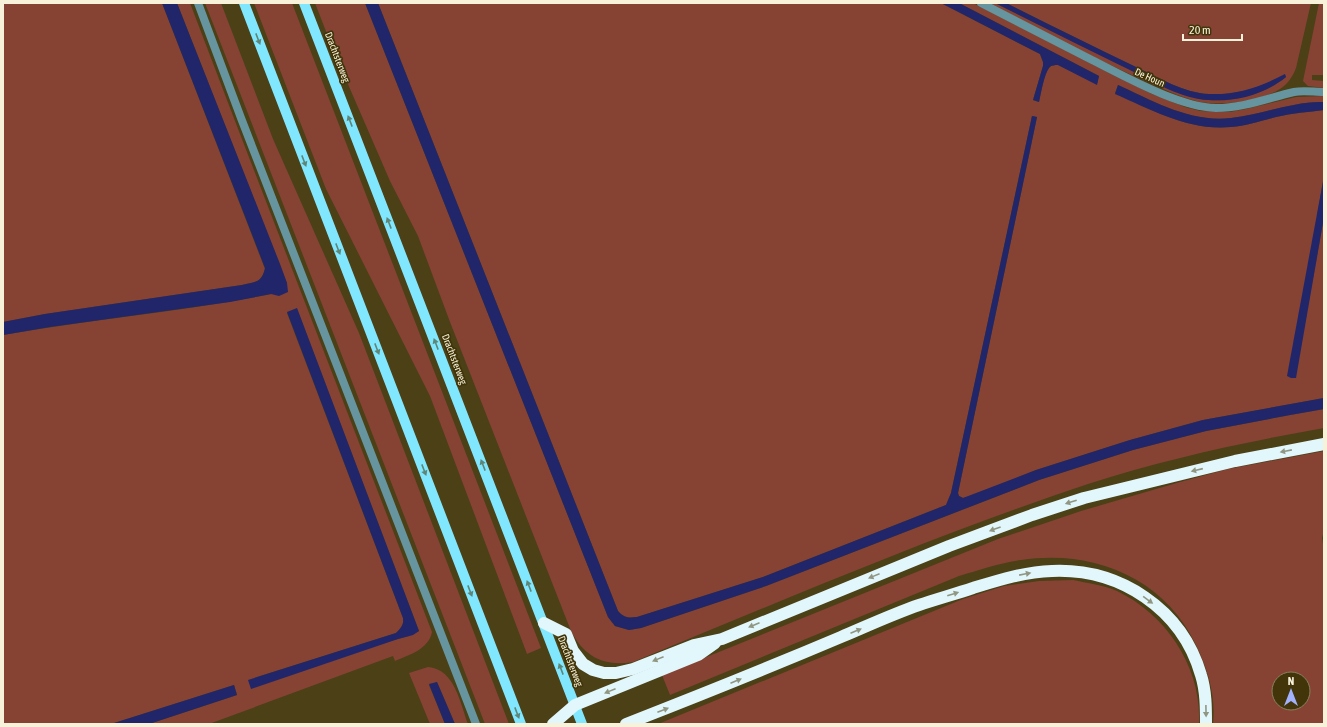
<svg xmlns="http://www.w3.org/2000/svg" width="1327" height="727" viewBox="0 0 1327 727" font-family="'Asap Condensed',sans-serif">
	<rect width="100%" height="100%" fill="#4b4016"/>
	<g fill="#864233" fill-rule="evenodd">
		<path d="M 3,3 L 162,3 L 265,269 C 261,283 255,282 242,285 L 45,314 L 3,322 Z"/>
		<path d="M 177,3 L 190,3 L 235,121 L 432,632 C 429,649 409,655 395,661 L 393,656 L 209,724 L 149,724 L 237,695 L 234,685 L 111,724 L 3,724 L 3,335 C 92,319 182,312 271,294 L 276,294 L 287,283 ZM 297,309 L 419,631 L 409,636 L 248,680 L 396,633 C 401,628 404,625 403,618 L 287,313 Z"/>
		<path d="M 205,3 L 221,3 L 273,139 L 359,333 L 509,724 L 485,724 Z"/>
		<path d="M 254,3 L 292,3 L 541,648 L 527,654 L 430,396 L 326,189 Z"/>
		<path d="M 315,3 L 365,3 L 608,617 L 615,626 L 629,630 L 641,628 L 766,586 L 1039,480 L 1133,450 L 1206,431 L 1290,415 L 1324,409 L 1324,428 C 1245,442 1165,459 1088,484 C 934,535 784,600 633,662 C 605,667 584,657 571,631 L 450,322 L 418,236 L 390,181 L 334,52 Z"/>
		<path d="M 378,3 L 941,3 L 1040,54 L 1043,62 L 1043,66 L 1033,100 L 1039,102 C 1041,93 1044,74 1049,68 C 1051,65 1055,65 1058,65 L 1097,84 L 1099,76 L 959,3 L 973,3 L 1115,76 L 1152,94 L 1185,107 L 1200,111 L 1230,112 L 1246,109 L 1296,97 L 1324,96 L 1324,102 C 1292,101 1263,115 1231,118 C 1191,123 1153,101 1118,85 L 1115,93 C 1152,110 1189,131 1231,127 C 1246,126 1261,121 1276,117 C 1292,113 1308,112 1324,110 L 1324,176 L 1318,210 L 1295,378 L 1324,217 L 1324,398 L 1203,420 L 1130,440 L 1036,470 L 971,496 L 963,498 L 959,496 L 958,493 L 1037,117 L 1032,116 L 951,493 L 946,505 L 763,577 L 637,617 C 629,618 624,618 618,611 Z"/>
		<path d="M 989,3 L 995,3 L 1167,88 C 1180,93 1194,99 1208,100 C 1235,102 1265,94 1286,77 L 1285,75 C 1260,87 1238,96 1209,94 C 1184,93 1160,78 1138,68 C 1094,47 1050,25 1006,3 L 1311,3 L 1296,68 C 1293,76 1288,84 1280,89 C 1261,101 1222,106 1200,102 C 1178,97 1157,86 1136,77 C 1086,54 1038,28 989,3 Z"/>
		<path d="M 1319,3 L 1324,3 L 1324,75 L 1312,75 L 1312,80 L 1324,81 L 1324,88 L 1308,86 L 1303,81 Z"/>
		<path d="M 1324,451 L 1324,531 L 1322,538 L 1324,549 L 1324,724 L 1213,724 C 1216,696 1208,670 1196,645 C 1164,577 1092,549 1021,560 C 1000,563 979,570 959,576 L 670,695 L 662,675 L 998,539 L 1081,511 L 1180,482 L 1228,469 ZM 1279,679 L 1303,679 L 1303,703 L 1279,703 Z"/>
		<path d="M 1073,580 C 1087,583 1104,585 1117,591 C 1167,615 1202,668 1199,724 L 658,724 L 963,599 L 1004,586 L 1039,581 Z"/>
		<path d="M 428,667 C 455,669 460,703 468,724 L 455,724 L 437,682 L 429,685 L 445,724 L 430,724 L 409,673 Z"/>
	</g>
	<g fill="#21266a">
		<path d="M 162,3 L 177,3 L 280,264 L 287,283 L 288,292 L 279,296 L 271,294 L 230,302 L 50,327 L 3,335 L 3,322 L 45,314 L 242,285 C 255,282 262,283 265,268 Z"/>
		<path d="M 365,3 L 378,3 L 618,611 C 624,618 629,618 637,617 L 763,577 L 946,505 L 951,493 L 1032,116 L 1037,117 L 958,493 L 959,496 L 963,498 L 1036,470 L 1130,440 L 1203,420 L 1324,398 L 1324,409 L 1290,415 L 1206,431 L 1133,450 L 1039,480 L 766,586 L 641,628 L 629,630 L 615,626 L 608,617 Z"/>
		<path d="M 941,3 L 959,3 L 1099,76 L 1097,85 L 1058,65 C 1055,65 1051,65 1049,68 C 1044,75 1041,93 1039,102 L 1033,100 L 1043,66 L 1043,62 L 1040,54 Z"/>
		<path d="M 995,3 L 1006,3 C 1050,25 1094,47 1138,68 C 1160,78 1184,93 1209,94 C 1238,95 1260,87 1285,74 L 1286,77 C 1265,94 1236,102 1209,100 C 1182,99 1156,83 1132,71 C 1086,49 1041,26 995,3 Z"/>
		<path d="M 1118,85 C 1153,101 1191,123 1231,118 C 1263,115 1292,101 1324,102 L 1324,110 C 1308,112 1292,113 1276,117 C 1261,121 1246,126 1231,127 C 1189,131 1152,110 1115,94 Z"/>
		<path d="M 1324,176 L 1324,217 L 1296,378 L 1291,378 L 1287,376 Z"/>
		<path d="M 297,308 L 419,631 L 413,635 L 398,639 L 251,689 L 248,680 L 396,633 C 401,628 404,625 403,618 L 287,312 Z"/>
		<path d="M 437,682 L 455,724 L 445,724 L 429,684 Z"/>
		<path d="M 234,685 L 237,695 L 149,724 L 111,724 Z"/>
	</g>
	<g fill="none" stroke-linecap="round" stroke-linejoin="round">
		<g stroke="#66949f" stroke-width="8">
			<path d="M 198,3 L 241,118 L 476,724"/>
			<path d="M 981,3 C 1018,22 1055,41 1092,60 C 1126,77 1179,107 1216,108 C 1243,108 1268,98 1294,92 C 1303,90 1314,92 1324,92"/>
		</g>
		<g stroke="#81e7fe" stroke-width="10">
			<path d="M 244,3 L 521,724"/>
			<path d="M 304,3 L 582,724"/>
		</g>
		<g stroke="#e1f7fc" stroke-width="12">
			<path d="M 544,623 L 566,634 L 573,651 L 583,664 L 593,670 L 604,673 L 616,673 L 633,669 L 694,645 L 722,639 L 949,546 L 1032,515 L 1084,498 L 1235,461 L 1324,444"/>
			<path d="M 553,724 L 575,705 L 698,655 L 715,643"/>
			<path d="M 626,724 C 698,696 770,667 841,637 C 867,626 893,614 919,605 C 937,599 955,594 973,588 C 999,580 1024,572 1052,571 C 1120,568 1182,609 1201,675 C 1206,691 1206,708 1206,724"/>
		</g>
	</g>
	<defs><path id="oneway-solid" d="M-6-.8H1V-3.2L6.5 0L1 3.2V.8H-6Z"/></defs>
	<g fill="#5e8577">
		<use href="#oneway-solid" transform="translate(258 39) rotate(69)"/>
		<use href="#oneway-solid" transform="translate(350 121) rotate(-111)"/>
		<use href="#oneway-solid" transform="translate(304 161) rotate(69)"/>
		<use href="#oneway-solid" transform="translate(389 223) rotate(-111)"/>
		<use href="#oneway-solid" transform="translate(338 249) rotate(69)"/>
		<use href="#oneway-solid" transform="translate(436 344) rotate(-111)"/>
		<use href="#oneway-solid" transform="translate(377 349) rotate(69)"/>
		<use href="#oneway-solid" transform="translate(483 465) rotate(-111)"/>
		<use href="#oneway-solid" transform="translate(424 470) rotate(69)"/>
		<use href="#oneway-solid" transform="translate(529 586) rotate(-111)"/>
		<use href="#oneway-solid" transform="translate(470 591) rotate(69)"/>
		<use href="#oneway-solid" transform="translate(561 669) rotate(-111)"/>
		<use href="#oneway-solid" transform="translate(517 713) rotate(69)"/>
	</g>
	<g fill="#919682">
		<use href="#oneway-solid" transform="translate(1286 451) rotate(169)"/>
		<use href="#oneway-solid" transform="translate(1197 470) rotate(167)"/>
		<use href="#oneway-solid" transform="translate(1071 502) rotate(162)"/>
		<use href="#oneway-solid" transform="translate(995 529) rotate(160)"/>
		<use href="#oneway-solid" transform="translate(1025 574) rotate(-11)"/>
		<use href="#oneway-solid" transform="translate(874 576) rotate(158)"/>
		<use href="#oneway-solid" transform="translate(953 594) rotate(-17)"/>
		<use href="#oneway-solid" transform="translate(1148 600) rotate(36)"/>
		<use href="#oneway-solid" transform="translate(754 625) rotate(157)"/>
		<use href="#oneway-solid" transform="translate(856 631) rotate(-23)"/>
		<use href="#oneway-solid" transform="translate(658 659) rotate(158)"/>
		<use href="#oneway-solid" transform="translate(736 681) rotate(-23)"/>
		<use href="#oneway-solid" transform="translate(610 691) rotate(158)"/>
		<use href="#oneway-solid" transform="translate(663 710) rotate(-21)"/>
		<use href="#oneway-solid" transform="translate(1206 711) rotate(89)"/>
	</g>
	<g text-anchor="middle" stroke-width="3.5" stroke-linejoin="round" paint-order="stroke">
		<g font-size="10" fill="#f8f2db" stroke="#413509">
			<text transform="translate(338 57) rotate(69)" y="4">Drachtsterweg</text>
			<text transform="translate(1150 77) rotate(24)" y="4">De Houn</text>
			<text transform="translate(455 359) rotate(69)" y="4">Drachtsterweg</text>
			<text transform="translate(571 661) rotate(69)" y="4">Drachtsterweg</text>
		</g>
	</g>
	<rect width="1327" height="727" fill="none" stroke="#f8f2db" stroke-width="8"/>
	<g transform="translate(1291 691)"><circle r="19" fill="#413509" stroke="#8a815d"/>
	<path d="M0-3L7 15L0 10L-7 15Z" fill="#a2b2fd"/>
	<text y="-6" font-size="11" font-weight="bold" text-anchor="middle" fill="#f8f2db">N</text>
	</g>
	<path d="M1183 34v6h59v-6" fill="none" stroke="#f8f2db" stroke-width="2"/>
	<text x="1189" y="34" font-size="12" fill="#f8f2db" stroke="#413509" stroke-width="3" paint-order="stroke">20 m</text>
</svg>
